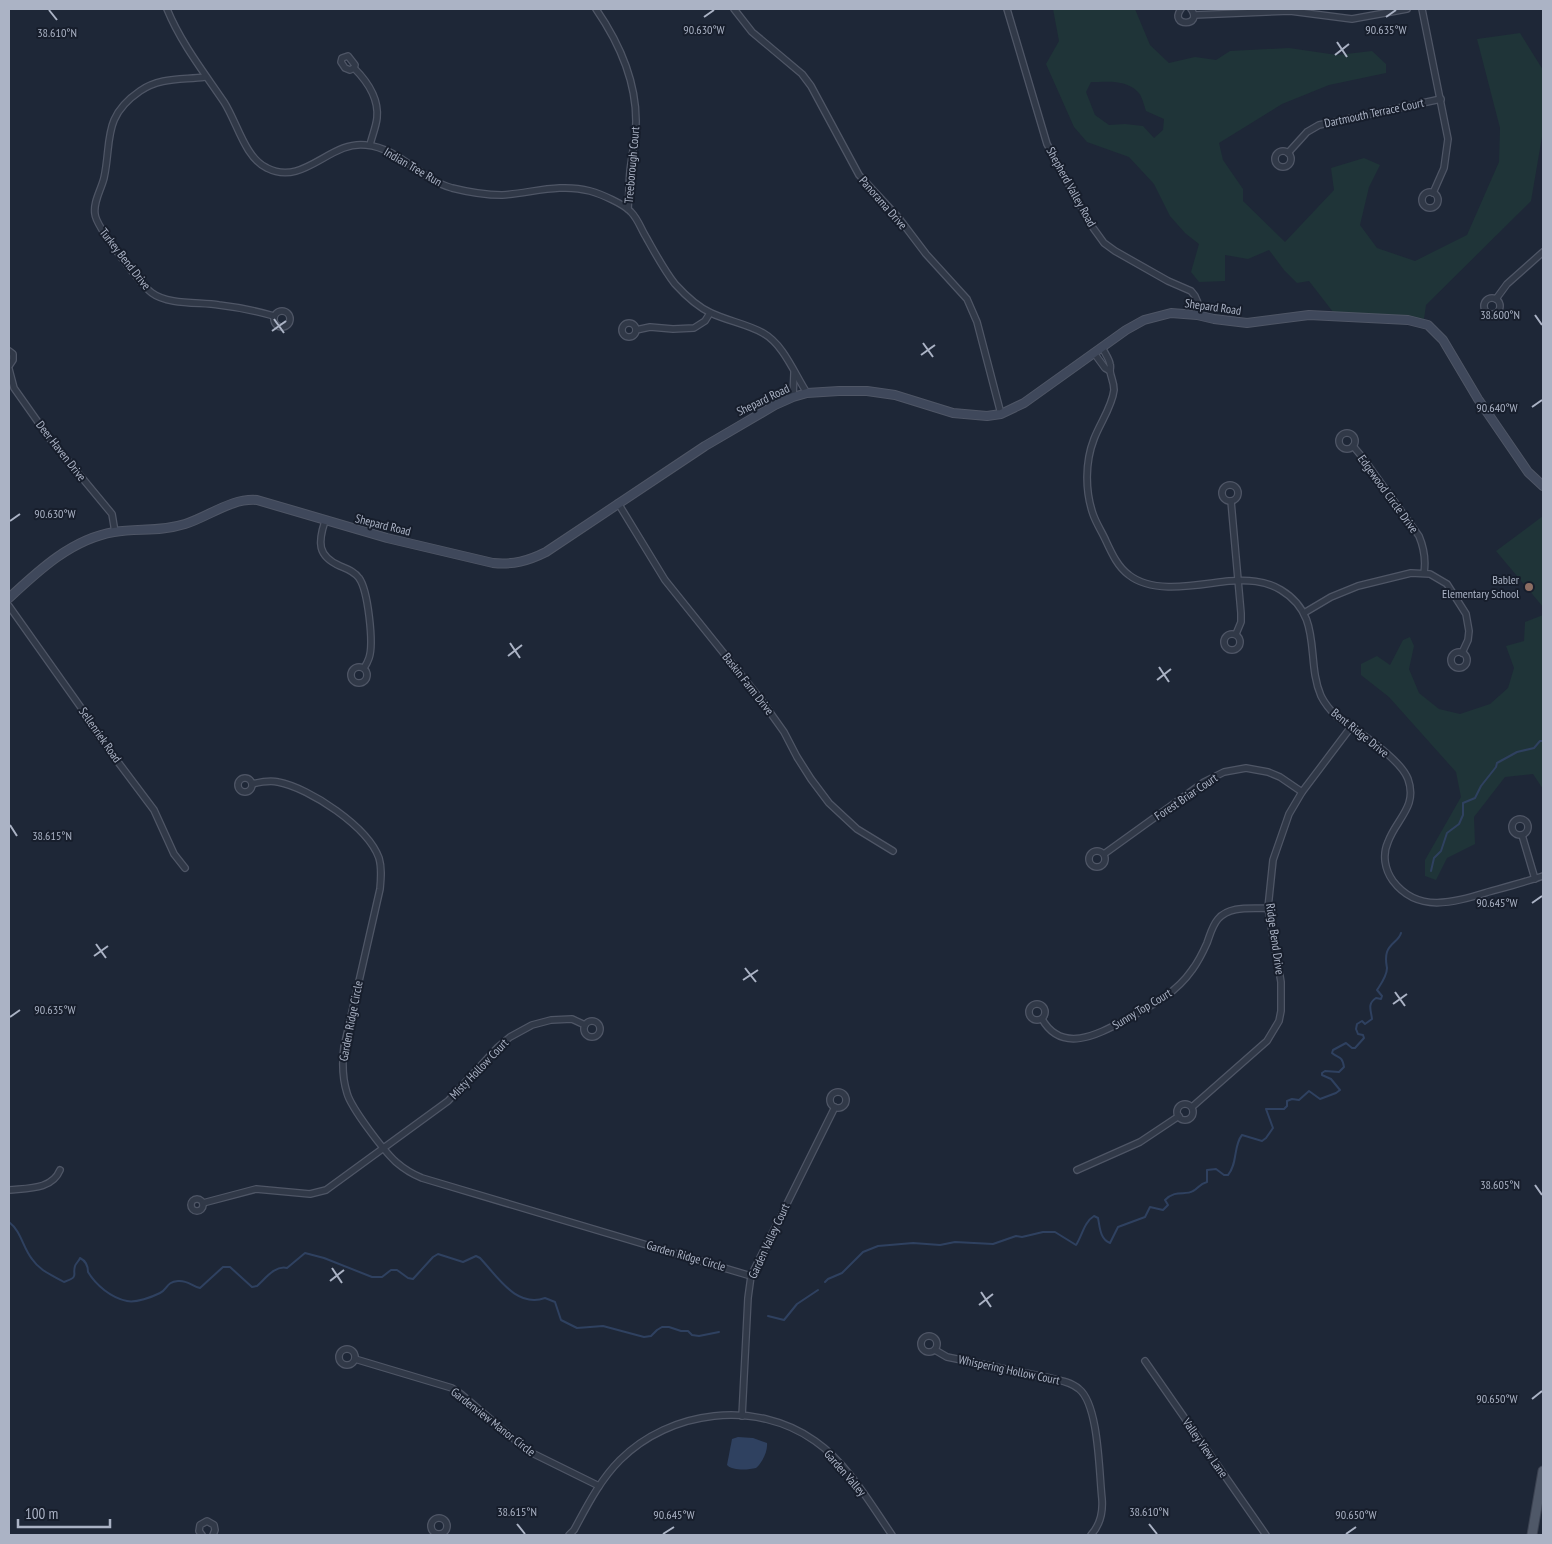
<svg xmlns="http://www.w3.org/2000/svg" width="1552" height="1544" viewBox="0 0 1552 1544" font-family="'PT Sans Narrow',sans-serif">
	<rect width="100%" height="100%" fill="#1e2737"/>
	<g fill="#1f3438" fill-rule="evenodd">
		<path d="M 1053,9 L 1135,9 L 1150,45 L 1169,63 L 1195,57 L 1216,60 L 1230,51 L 1289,48 L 1337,55 L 1372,51 L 1386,64 L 1386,73 L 1329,85 L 1282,104 L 1219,143 L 1223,160 L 1243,189 L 1243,201 L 1285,242 L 1334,190 L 1331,168 L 1364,158 L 1380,165 L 1369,187 L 1360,225 L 1377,248 L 1415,261 L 1467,235 L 1499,162 L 1500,128 L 1477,39 L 1520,33 L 1543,70 L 1543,131 L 1531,201 L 1426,305 L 1424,319 L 1333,312 L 1309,281 L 1297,283 L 1284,270 L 1269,250 L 1248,259 L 1225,255 L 1225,281 L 1199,282 L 1191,272 L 1199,244 L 1185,233 L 1170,216 L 1154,184 L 1129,157 L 1087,142 L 1074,127 L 1046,64 L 1059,41 ZM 1091,82 C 1106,82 1126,79 1138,92 C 1142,96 1144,105 1146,111 L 1164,119 L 1163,130 L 1154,138 L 1143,126 L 1125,124 L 1109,125 L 1095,115 L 1086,92 Z"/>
		<path d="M 1543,516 L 1543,607 L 1496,551 Z"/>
		<path d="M 1543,615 L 1543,789 L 1533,774 L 1505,777 L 1474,817 L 1475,844 L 1447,858 L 1436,880 L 1425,876 L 1425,860 L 1461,797 L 1456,772 L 1389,697 L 1361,675 L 1361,664 L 1377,656 L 1390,665 L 1403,640 L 1410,637 L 1414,646 L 1409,669 L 1419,693 L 1439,709 L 1460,714 L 1490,704 L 1508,688 L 1514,668 L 1506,646 L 1524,641 L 1525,622 Z"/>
	</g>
	<path fill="#2f4160" d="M 738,1437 L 753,1438 L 767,1443 C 768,1451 762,1463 756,1468 C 748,1470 733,1471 727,1465 L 732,1439 Z"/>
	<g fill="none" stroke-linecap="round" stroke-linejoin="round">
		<g stroke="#2f4160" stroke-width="2">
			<path d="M 1431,871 L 1434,858 L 1441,851 L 1447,833 L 1459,824 L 1463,815 L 1463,803 L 1475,798 L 1481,786 L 1496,767 L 1497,763 L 1517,752 L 1534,748 L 1540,741 L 1543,741"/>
			<path d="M 9,1222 C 21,1231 23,1248 32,1259 C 40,1271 52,1275 64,1282 C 80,1276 72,1276 75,1266 C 76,1263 79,1261 80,1258 C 86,1261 88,1265 88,1272 C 96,1285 111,1298 127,1301 C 136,1303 152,1297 160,1293 C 168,1289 166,1282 178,1281 C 188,1280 191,1286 200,1288 L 223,1267 L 230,1267 L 252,1287 L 257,1286 C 265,1279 275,1265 287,1268 L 305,1253 L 324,1258 L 372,1277 L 382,1277 L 391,1270 L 397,1270 L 408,1278 L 413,1279 L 433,1257 L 438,1254 L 463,1262 L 476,1256 L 480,1258 C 498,1277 516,1308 545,1298 L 555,1302 L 561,1320 L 577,1328 L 603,1326 L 644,1337 L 651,1336 L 657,1330 L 662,1327 L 669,1327 L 681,1331 L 688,1331 L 692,1335 L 699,1336 L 719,1332"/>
			<path d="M 825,1282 L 828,1279 L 842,1273 L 863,1252 L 878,1246 L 913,1243 L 940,1245 L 955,1242 L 993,1244 L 1016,1236 L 1022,1237 L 1043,1232 L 1055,1232 L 1076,1245 C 1082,1236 1084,1222 1094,1216 L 1098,1218 C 1100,1228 1100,1239 1110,1243 L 1118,1227 L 1145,1217 L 1150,1207 L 1163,1210 L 1168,1205 L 1165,1200 C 1176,1189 1185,1196 1193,1191 C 1199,1188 1199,1184 1207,1182 L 1207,1170 L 1216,1169 L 1224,1175 L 1228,1175 C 1238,1163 1233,1146 1242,1135 L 1262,1141 L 1266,1138 L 1273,1128 L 1266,1109 L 1284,1109 L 1287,1106 L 1287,1101 L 1292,1099 L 1299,1100 L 1309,1091 L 1320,1099 L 1336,1093 L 1340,1090 L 1331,1079 L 1322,1075 L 1322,1073 L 1325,1071 L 1339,1072 L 1344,1067 C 1342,1055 1339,1059 1332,1053 L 1333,1050 L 1346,1043 L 1352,1048 L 1355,1048 L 1364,1038 L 1363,1035 L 1358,1034 L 1356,1029 L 1357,1024 L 1362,1021 L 1365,1024 L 1372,1019 C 1371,1010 1367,1004 1376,998 L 1381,999 L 1382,996 L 1377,990 C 1381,984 1387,976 1387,968 C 1386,962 1385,958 1387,952 C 1390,943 1399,941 1401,933"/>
			<path d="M 768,1316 L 784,1320 L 797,1304 L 818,1290"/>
		</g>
		<defs>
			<g id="street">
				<path d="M 167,9 C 181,43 203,71 224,102 C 237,122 245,158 267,168 C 304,187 330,140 366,145 C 399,148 420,179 452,188 C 468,192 485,195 502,195 C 532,193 560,183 590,191 C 601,194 624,204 631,212 C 638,219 641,229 646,237 C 655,253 664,270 675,284 C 685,295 698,307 711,313 C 728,321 747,324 763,333 C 784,345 794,373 807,393"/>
				<path d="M 596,9 C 618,41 636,81 636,121 C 636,137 632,154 630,171 C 629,183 629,196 628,209"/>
				<path d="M 734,9 L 752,32 L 802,74 L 811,86 L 859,175 L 898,217 L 926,254 L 967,299 L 977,322 L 1001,414"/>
				<path d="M 1007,9 L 1047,144 L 1091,225 L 1104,243 L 1115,251 L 1168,281 L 1191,291 L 1195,296 L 1198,303 L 1197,315"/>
				<path d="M 1181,9 C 1168,27 1204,27 1191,9"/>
				<path d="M 1422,9 L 1448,139 L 1444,168 L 1433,193"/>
				<path d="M 1194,15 L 1290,11 L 1352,19 L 1407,9"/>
				<path d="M 348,56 L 355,65 L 354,68 L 350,70 L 345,68 L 341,62 L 342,58 Z"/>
				<path d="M 354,68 C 367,81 379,99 377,118 C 376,127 372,136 370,145"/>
				<path d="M 205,77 C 182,80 160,77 140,91 C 102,117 112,141 104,178 C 101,190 93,202 95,214 C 96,227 141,285 152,293 C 168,305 200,302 219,305 C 237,307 256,311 274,316"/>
				<circle cx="1283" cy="159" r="8"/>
				<path d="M 1288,153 L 1307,132 L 1319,125 L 1441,99"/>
				<circle cx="1430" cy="200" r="8"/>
				<circle cx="1492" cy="306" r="8"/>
				<path d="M 1496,299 L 1507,284 L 1543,252"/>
				<circle cx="282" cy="319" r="8"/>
				<circle cx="629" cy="330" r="7"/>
				<path d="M 636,330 L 650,327 L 673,329 L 694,328 L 705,321 L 710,313"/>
				<path d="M 1102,347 C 1104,352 1109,358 1110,364 C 1111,366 1110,369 1110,371 C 1111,378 1114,382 1114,390 C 1112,407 1100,423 1094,439 C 1085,462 1085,491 1093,514 C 1096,523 1102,532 1106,541 C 1112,554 1118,567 1129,575 C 1154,595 1200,584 1229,581 C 1247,580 1265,580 1281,590 C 1324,616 1305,659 1321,696 C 1325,704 1331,711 1337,717 C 1357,731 1400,758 1408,779 C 1418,807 1396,819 1388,842 C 1382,855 1385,870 1393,881 C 1418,914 1455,902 1488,892 C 1506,887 1525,882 1543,876"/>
				<path d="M 9,351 L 13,354 L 13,360 L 9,366"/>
				<path d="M 1094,353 L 1105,368 L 1110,371"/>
				<path d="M 9,369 L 14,388 L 50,439 L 112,514 L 115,532"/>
				<path d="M 793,397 L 794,373"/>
				<circle cx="1347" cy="441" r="8"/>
				<path d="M 1353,446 L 1363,458 L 1419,536 C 1424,548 1426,560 1424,573"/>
				<circle cx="1230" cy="493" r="8"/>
				<path d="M 1231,501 L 1241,613 L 1241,622 L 1236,634"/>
				<path d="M 618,503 L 665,580 L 762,701 L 784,732 L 797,757 L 811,779 L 829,803 L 857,829 L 893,851"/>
				<path d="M 325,521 C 318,542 317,556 340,566 C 347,569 354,571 359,578 C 368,590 374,644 369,658 C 368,661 366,665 364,668"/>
				<path d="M 9,606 L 82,709 L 97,734 L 154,810 L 174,854 L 185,868"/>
				<path d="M 1304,613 L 1331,597 L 1358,586 L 1411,573 L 1430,574 L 1447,584 L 1466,614 L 1469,631 L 1468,640 L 1462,653"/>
				<circle cx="1232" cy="642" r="8"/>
				<circle cx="1459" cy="660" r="8"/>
				<circle cx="359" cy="675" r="8"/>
				<circle cx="245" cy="785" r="7"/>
				<path d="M 252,784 C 260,782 270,780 278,782 C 310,788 368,827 379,858 C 382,868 381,878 380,889 L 344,1047 C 342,1063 342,1077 347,1093 C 351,1108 384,1151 396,1162 C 404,1169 412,1174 422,1178 L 751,1276"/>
				<circle cx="1520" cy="827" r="8"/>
				<path d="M 1522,835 L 1535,879"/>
				<circle cx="1097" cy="859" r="8"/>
				<path d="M 1104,854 L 1204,782 L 1224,772 L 1246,768 L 1268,772 L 1280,777 L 1302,792"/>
				<circle cx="1037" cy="1012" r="8"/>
				<path d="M 1042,1019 C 1063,1056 1102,1032 1129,1018 C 1153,1005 1176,993 1192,970 C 1198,962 1203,952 1207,943 C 1210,935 1212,926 1218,919 C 1230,905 1252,909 1268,908"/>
				<circle cx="592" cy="1029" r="8"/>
				<circle cx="838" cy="1100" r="8"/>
				<circle cx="1185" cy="1112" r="8"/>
				<path d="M 1192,1107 L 1267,1041 L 1279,1021 L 1281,1011 L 1281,982 L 1268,908 L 1273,860 L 1289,814 L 1302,792 L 1351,727"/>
				<path d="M 1077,1170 L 1140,1142 L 1179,1116"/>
				<path d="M 9,1190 C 27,1188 52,1190 60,1170"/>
				<circle cx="197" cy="1205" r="6"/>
				<path d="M 203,1203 L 256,1189 L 310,1194 L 326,1190 L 448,1101 L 498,1047 L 510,1037 L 532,1025 L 551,1020 L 572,1019 L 585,1025"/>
				<circle cx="929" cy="1344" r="8"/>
				<circle cx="347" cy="1357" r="8"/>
				<path d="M 935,1350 L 947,1357 L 1050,1378 C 1059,1380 1071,1382 1079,1389 C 1099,1405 1099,1473 1102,1499 C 1103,1512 1100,1525 1091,1535"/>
				<path d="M 355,1359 L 452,1388 L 461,1394 L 528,1451 L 599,1486"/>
				<path d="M 1145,1361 L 1266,1535"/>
				<path d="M 742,1416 L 748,1298 L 751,1276 L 835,1107"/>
				<circle cx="439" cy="1526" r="8"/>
				<path d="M 202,1535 L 199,1531 L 200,1525 L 207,1521 L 214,1525 L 215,1530 L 213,1535"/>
				<path d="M 569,1535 L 574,1530 C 587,1506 600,1480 620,1460 C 670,1410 756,1399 815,1441 C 848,1464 870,1503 892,1535"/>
			</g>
			<path id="secondary" d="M 9,598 C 39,570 72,539 114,532 C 139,528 159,532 185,524 C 210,516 231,498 257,500 L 387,538 L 493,563 C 513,565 528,561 546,552 L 705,446 L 775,405 L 793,397 L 807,393 L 839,391 L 867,391 L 895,395 L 953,413 L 987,416 L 1001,414 L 1024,403 L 1126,330 L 1144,320 L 1171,313 L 1197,315 L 1214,319 L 1247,323 L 1309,315 L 1408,320 L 1428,325 L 1443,340 L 1478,399 L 1528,472 L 1543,486"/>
			<path id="primary" d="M 1532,1535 L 1543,1471"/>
		</defs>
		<use href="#street" stroke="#4f5666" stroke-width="8"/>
		<use href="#secondary" stroke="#4f5666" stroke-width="10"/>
		<use href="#primary" stroke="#3b4251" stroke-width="11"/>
		<use href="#street" stroke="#313948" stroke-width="5.5"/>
		<use href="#secondary" stroke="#3f485b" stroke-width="8"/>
		<use href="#primary" stroke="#4f5868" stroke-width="9"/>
	</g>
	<path fill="none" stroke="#abb3c5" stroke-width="2" d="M 49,10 L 57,20M 704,17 L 714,10M 1386,17 L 1396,10M 1337,42 L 1347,57M 1335,55 L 1349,44M 1535,315 L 1542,325M 274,319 L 284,333M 272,331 L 286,321M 923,343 L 933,357M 921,355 L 935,345M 1532,407 L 1542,400M 10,521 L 20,514M 510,643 L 520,658M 508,656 L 522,645M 1159,667 L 1169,682M 1157,680 L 1171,669M 10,825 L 17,836M 1532,903 L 1542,896M 96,944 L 106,958M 94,956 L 108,946M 745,968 L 756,982M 743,980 L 758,970M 1395,992 L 1405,1006M 1393,1004 L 1407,994M 10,1017 L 20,1010M 1535,1185 L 1542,1195M 332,1268 L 342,1283M 330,1281 L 344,1270M 981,1292 L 991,1307M 979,1305 L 993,1294M 1532,1399 L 1542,1391M 517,1524 L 525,1534M 1149,1524 L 1157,1534M 663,1534 L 674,1527M 1346,1534 L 1356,1527"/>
	<circle fill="#8d6e63" stroke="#171e2c" stroke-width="2" cx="1529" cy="587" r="5"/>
	<g text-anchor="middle" stroke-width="4" stroke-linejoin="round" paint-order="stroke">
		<g font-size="12" fill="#abb3c5" stroke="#171e2c">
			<text transform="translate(1374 113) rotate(-12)" y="4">Dartmouth Terrace Court</text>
			<text transform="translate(632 165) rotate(-85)" y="4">Treeborough Court</text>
			<text transform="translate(413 167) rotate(30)" y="4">Indian Tree Run</text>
			<text transform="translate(1071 187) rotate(61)" y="4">Shepherd Valley Road</text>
			<text transform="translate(883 203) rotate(49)" y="4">Panorama Drive</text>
			<text transform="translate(125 259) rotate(52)" y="4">Turkey Bend Drive</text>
			<text transform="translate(1213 307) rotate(8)" y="4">Shepard Road</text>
			<text transform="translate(763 400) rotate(-26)" y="4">Shepard Road</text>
			<text transform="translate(61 451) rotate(52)" y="4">Deer Haven Drive</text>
			<text transform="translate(1388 494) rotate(54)" y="4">Edgewood Circle Drive</text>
			<text transform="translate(383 525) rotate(14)" y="4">Shepard Road</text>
			<text transform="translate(748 684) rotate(52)" y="4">Baskin Farm Drive</text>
			<text transform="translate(1360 733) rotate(39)" y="4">Bent Ridge Drive</text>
			<text transform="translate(100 735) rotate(55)" y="4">Sellenriek Road</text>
			<text transform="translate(1186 797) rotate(-34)" y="4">Forest Briar Court</text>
			<text transform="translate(1275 939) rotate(82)" y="4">Ridge Bend Drive</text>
			<text transform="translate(1142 1009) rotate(-31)" y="4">Sunny Top Court</text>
			<text transform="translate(351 1021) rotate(-79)" y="4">Garden Ridge Circle</text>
			<text transform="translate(479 1069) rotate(-46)" y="4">Misty Hollow Court</text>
			<text transform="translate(769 1241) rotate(-65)" y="4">Garden Valley Court</text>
			<text transform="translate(686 1256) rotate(16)" y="4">Garden Ridge Circle</text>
			<text transform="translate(1009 1370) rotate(12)" y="4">Whispering Hollow Court</text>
			<text transform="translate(493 1422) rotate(38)" y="4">Gardenview Manor Circle</text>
			<text transform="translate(1205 1448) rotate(55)" y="4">Valley View Lane</text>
			<text transform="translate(845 1473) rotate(49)" y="4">Garden Valley</text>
		</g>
		<g font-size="12" fill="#abb3c5" stroke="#171e2c" text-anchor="end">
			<text x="1519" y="584">Babler<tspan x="1519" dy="14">Elementary School</tspan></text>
		</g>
	</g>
	<g font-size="12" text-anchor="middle" fill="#abb3c5" stroke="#171e2c" stroke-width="4" stroke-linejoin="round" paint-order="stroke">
		<text x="704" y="34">90.630°W</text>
		<text x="1386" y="34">90.635°W</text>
		<text x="57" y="37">38.610°N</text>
		<text x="1500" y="319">38.600°N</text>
		<text x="1497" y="412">90.640°W</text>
		<text x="55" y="518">90.630°W</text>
		<text x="52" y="840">38.615°N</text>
		<text x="1497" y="907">90.645°W</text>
		<text x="55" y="1014">90.635°W</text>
		<text x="1500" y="1189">38.605°N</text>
		<text x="1497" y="1403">90.650°W</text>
		<text x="517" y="1516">38.615°N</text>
		<text x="1149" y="1516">38.610°N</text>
		<text x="674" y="1519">90.645°W</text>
		<text x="1356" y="1519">90.650°W</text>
	</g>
	<rect width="1552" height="1544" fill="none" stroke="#abb3c5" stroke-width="20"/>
	<path d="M18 1519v8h92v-8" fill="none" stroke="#abb3c5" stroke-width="2.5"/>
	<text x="25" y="1519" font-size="15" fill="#abb3c5" stroke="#171e2c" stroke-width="4" paint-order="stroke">100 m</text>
</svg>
